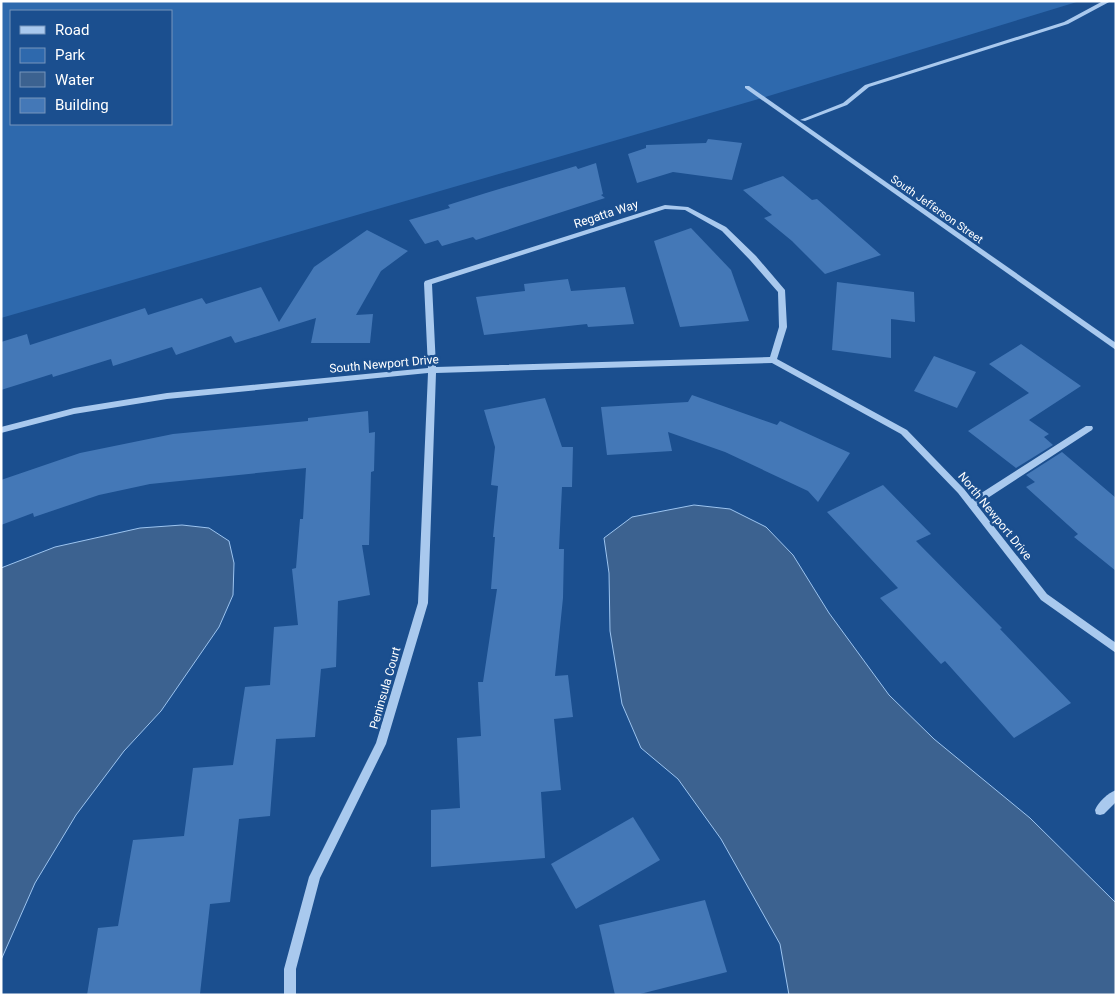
<svg xmlns="http://www.w3.org/2000/svg" width="1117" height="996" viewBox="0 0 1117 996" font-family="Roboto,sans-serif">
	<rect width="100%" height="100%" fill="#1b4f8f"/>
	<path fill="#2e69ad" fill-rule="evenodd" d="M 1,1 L 1080,1 L 762,98 L 1,318 ZM 11,11 L 171,11 L 171,124 L 11,124 Z"/>
	<g fill="#3c6290" stroke="#9cc4f0">
		<path d="M 694,505 L 730,509 L 766,527 L 793,555 L 829,613 L 889,695 L 934,739 L 1030,818 L 1116,903 L 1116,995 L 789,995 L 780,944 L 721,839 L 678,779 L 641,748 L 622,704 L 610,631 L 609,573 L 604,538 L 632,517 Z"/>
		<path d="M 182,525 L 209,528 L 229,541 L 234,563 L 233,595 L 219,627 L 161,711 L 124,751 L 76,815 L 35,883 L 1,960 L 1,568 L 55,547 L 140,528 Z"/>
	</g>
	<g fill="#4478b7">
		<path d="M 708,139 L 742,143 L 732,180 L 673,172 L 637,183 L 628,154 L 646,148 L 646,145 L 706,143 Z"/>
		<path d="M 596,163 L 603,194 L 601,195 L 605,198 L 476,240 L 473,237 L 442,246 L 438,240 L 425,244 L 409,220 L 450,208 L 448,205 L 486,193 L 576,166 L 578,169 Z"/>
		<path d="M 783,176 L 812,200 L 817,199 L 881,255 L 825,274 L 792,241 L 764,218 L 772,215 L 743,190 Z"/>
		<path d="M 691,228 L 731,270 L 749,321 L 680,327 L 654,241 Z"/>
		<path d="M 367,230 L 408,251 L 381,271 L 356,315 L 373,314 L 370,343 L 311,343 L 316,318 L 235,343 L 231,336 L 176,355 L 172,347 L 113,366 L 111,359 L 53,377 L 52,374 L 1,390 L 1,342 L 27,334 L 30,345 L 145,308 L 148,315 L 202,298 L 206,304 L 261,287 L 279,322 L 314,267 Z"/>
		<path d="M 568,279 L 571,291 L 625,287 L 634,324 L 588,327 L 587,324 L 484,335 L 476,297 L 525,291 L 524,284 Z"/>
		<path d="M 837,282 L 914,292 L 915,322 L 891,319 L 891,358 L 832,350 Z"/>
		<path d="M 1021,344 L 1081,386 L 1029,420 L 1049,434 L 1044,437 L 1053,445 L 1016,468 L 968,431 L 1029,393 L 989,364 Z"/>
		<path d="M 934,356 L 976,372 L 957,408 L 914,391 Z"/>
		<path d="M 692,395 L 777,425 L 780,421 L 850,453 L 818,502 L 808,491 L 725,452 L 668,432 L 672,451 L 607,455 L 601,407 L 688,402 Z"/>
		<path d="M 545,398 L 562,447 L 573,447 L 572,487 L 562,487 L 559,549 L 564,549 L 563,598 L 555,676 L 568,675 L 573,717 L 554,719 L 561,790 L 541,792 L 545,858 L 431,867 L 431,810 L 460,808 L 457,738 L 481,736 L 478,682 L 483,682 L 497,589 L 491,589 L 495,537 L 493,537 L 498,486 L 491,485 L 495,447 L 484,410 Z"/>
		<path d="M 368,411 L 369,433 L 375,432 L 374,471 L 371,472 L 369,545 L 362,545 L 370,595 L 338,601 L 336,667 L 321,669 L 315,737 L 276,739 L 270,816 L 239,819 L 230,902 L 210,904 L 200,994 L 87,995 L 98,928 L 118,926 L 133,840 L 184,836 L 193,768 L 233,765 L 245,687 L 270,685 L 274,627 L 298,625 L 292,569 L 296,568 L 300,519 L 303,519 L 306,468 L 150,484 L 99,495 L 34,517 L 33,513 L 1,525 L 1,480 L 80,453 L 173,434 L 308,421 L 308,418 Z"/>
		<path d="M 1062,452 L 1116,498 L 1116,571 L 1074,537 L 1078,534 L 1026,487 L 1035,482 L 1026,475 Z"/>
		<path d="M 883,485 L 931,534 L 916,541 L 1002,628 L 1000,629 L 1071,703 L 1014,738 L 945,661 L 941,664 L 880,598 L 898,588 L 827,512 Z"/>
		<path d="M 633,817 L 660,860 L 576,909 L 551,864 Z"/>
		<path d="M 705,900 L 727,972 L 636,995 L 615,995 L 599,925 Z"/>
	</g>
	<g fill="none" stroke-linecap="round" stroke-linejoin="round">
		<g fill="#a9c9ee" fill-rule="evenodd">
			<path d="M 1103,1 L 1111,1 L 1068,24 L 869,87 L 847,105 L 805,121 L 800,120 L 843,103 L 865,85 L 1064,22 Z"/>
			<path d="M 745,86 L 749,86 L 1116,343 L 1116,350 L 745,88 Z"/>
			<path d="M 665,205 L 688,207 L 726,227 L 756,256 L 785,290 L 787,327 L 777,359 L 907,430 L 964,489 L 972,499 L 1086,426 L 1092,426 L 1093,428 L 1092,430 L 977,505 L 1047,594 L 1116,643 L 1116,653 L 1041,600 L 958,493 L 901,434 L 772,363 L 436,373 L 428,603 L 386,744 L 320,878 L 296,969 L 296,995 L 284,995 L 284,969 L 309,877 L 376,743 L 418,603 L 428,373 L 167,399 L 74,414 L 1,433 L 1,427 L 74,408 L 167,393 L 428,368 L 424,283 L 425,281 ZM 665,209 L 685,210 L 722,231 L 750,260 L 778,292 L 779,327 L 770,357 L 436,367 L 432,284 Z"/>
			<path d="M 1116,790 L 1116,802 L 1104,814 L 1100,815 L 1096,814 L 1095,810 C 1098,802 1108,793 1116,790 Z"/>
		</g>
	</g>
	<g text-anchor="middle" stroke-width="5" stroke-linejoin="round" paint-order="stroke">
		<g font-size="11" fill="#fff" stroke="#1b4f8f">
			<text transform="translate(937 209) rotate(35)" y="4">South Jefferson Street</text>
		</g>
		<g font-size="12" fill="#fff" stroke="#1b4f8f">
			<text transform="translate(606 214) rotate(-18)" y="4">Regatta Way</text>
			<text transform="translate(384 364) rotate(-5)" y="4">South Newport Drive</text>
			<text transform="translate(995 516) rotate(51)" y="4">North Newport Drive</text>
			<text transform="translate(385 688) rotate(-74)" y="4">Peninsula Court</text>
		</g>
	</g>
	<rect width="1117" height="996" fill="none" stroke="#ffffff" stroke-width="5"/>
	<rect x="10" y="10" width="162" height="115" fill="#1b4f8f" stroke="#7695bc"/>
	<rect x="20" y="26" width="25" height="8" fill="#a9c9ee" stroke="#7695bc"/>
	<text x="55" y="35" font-size="15" fill="#ffffff">Road</text>
	<rect x="20" y="48" width="25" height="15" fill="#2e69ad" stroke="#7695bc"/>
	<text x="55" y="60" font-size="15" fill="#ffffff">Park</text>
	<rect x="20" y="72" width="25" height="15" fill="#3c6290" stroke="#7695bc"/>
	<text x="55" y="85" font-size="15" fill="#ffffff">Water</text>
	<rect x="20" y="98" width="25" height="15" fill="#4478b7" stroke="#7695bc"/>
	<text x="55" y="110" font-size="15" fill="#ffffff">Building</text>
</svg>
